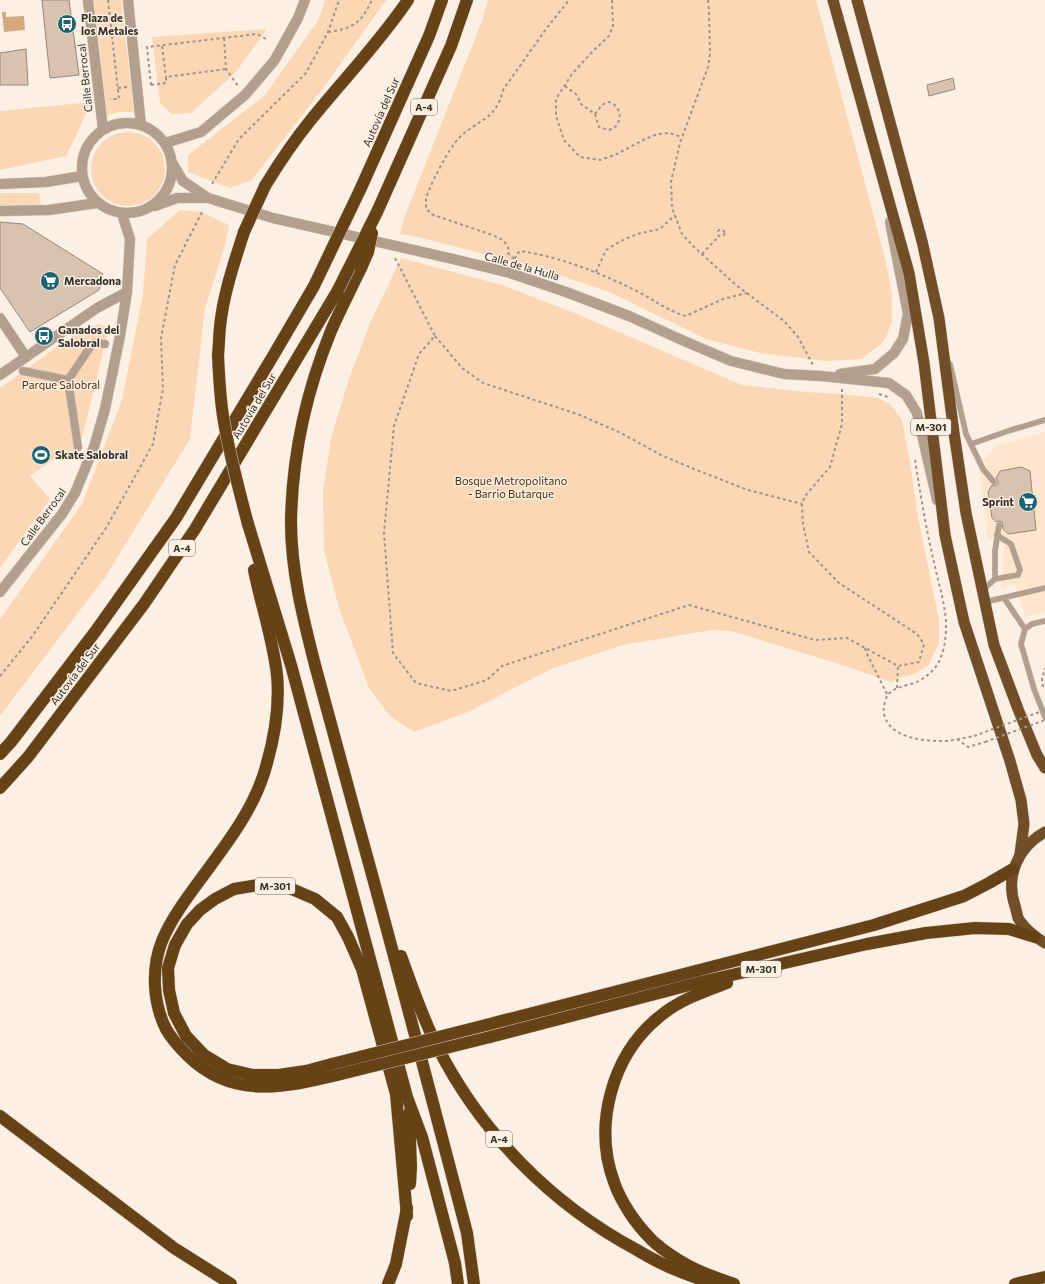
<svg xmlns="http://www.w3.org/2000/svg" width="1045" height="1284" viewBox="0 0 1045 1284" font-family="Commissioner,sans-serif">
	<rect width="100%" height="100%" fill="#fcf0e4"/>
	<path fill="#ffe5cb" d="M 1045,432 L 1045,612 L 1025,617 L 1015,584 L 1002,588 L 1002,571 L 1004,545 L 988,538 L 980,477 L 978,473 L 988,464 L 983,461 L 989,454 L 992,454 L 994,446 Z"/>
	<g fill="#fbd7b5">
		<path d="M 94,0 L 121,0 L 134,112 L 119,112 L 107,115 Z"/>
		<path d="M 325,0 L 386,0 L 327,83 L 252,180 L 230,188 L 188,172 L 188,155 L 264,96 L 318,21 Z"/>
		<path d="M 488,0 L 816,0 L 886,262 L 892,296 L 892,322 L 884,341 L 862,359 L 825,361 L 760,353 L 706,339 L 609,292 L 539,268 L 414,236 L 400,234 L 404,218 L 482,21 Z"/>
		<path d="M 267,29 L 236,72 L 191,113 L 172,114 L 160,103 L 152,37 Z"/>
		<path d="M 91,102 L 78,132 L 66,156 L 0,170 L 0,111 Z"/>
		<circle cx="128" cy="169" r="37"/>
		<path d="M 0,193 L 39,193 L 42,210 L 0,205 Z"/>
		<path d="M 180,210 L 201,212 L 229,225 L 224,249 L 205,308 L 190,439 L 106,576 L 0,716 L 0,619 L 82,504 L 122,400 L 143,294 L 147,239 Z"/>
		<path d="M 401,258 L 502,285 L 577,314 L 742,385 L 807,392 L 842,394 L 878,398 L 890,404 L 902,420 L 910,462 L 918,517 L 939,620 L 939,643 L 928,666 L 914,674 L 902,677 L 891,682 L 842,665 L 731,631 L 712,630 L 623,645 L 551,669 L 468,712 L 414,732 L 390,716 L 369,688 L 339,608 L 324,550 L 323,491 L 331,438 L 349,379 L 370,323 Z"/>
		<path d="M 99,324 L 109,328 L 83,434 L 71,461 L 65,451 L 30,476 L 50,499 L 0,568 L 0,388 L 82,329 Z"/>
	</g>
	<path fill="#d3a87c" d="M 2,12 L 6,12 L 6,17 L 24,16 L 25,30 L 4,32 Z"/>
	<g fill="#d7c3b0" stroke="#998674">
		<path d="M 42,0 L 69,0 L 79,75 L 50,78 Z"/>
		<path d="M 26,49 L 28,85 L 0,85 L 0,53 Z"/>
		<path d="M 953,78 L 955,89 L 929,96 L 927,85 Z"/>
		<path d="M 0,222 L 23,224 L 103,274 L 99,290 L 30,332 L 0,288 Z"/>
		<path d="M 1021,467 L 1030,471 L 1036,530 L 1008,534 L 1003,529 L 1002,522 L 999,521 L 996,522 L 992,518 L 988,492 L 992,485 L 995,486 L 998,484 L 998,481 L 996,478 L 1000,471 Z"/>
	</g>
	<g fill="none" stroke-linecap="round" stroke-linejoin="round">
		<defs>
			<g id="service">
				<path d="M 950,364 L 966,434 L 983,469 L 994,482"/>
				<path d="M 971,444 L 1011,430 L 1045,420"/>
				<path d="M 995,579 L 1018,575 L 1020,570 L 1011,544 L 997,535"/>
				<path d="M 983,590 L 995,579 L 995,551 L 999,525"/>
				<path d="M 1004,598 L 1025,629"/>
				<path d="M 985,602 L 1045,588"/>
				<path d="M 1045,621 L 1032,624 L 1025,629 L 1021,644 L 1034,689 L 1045,717"/>
			</g>
			<g id="pedestrian">
				<path d="M 23,371 L 68,380 L 93,343 L 105,344"/>
				<path d="M 68,380 L 78,447"/>
			</g>
			<g id="minor">
				<path d="M 88,0 L 103,129"/>
				<path d="M 128,0 L 141,125"/>
				<path d="M 165,143 L 201,132 L 245,95 L 274,61 L 282,47 L 298,18 L 305,0"/>
				<path d="M 0,184 L 46,182 L 82,176"/>
				<path d="M 0,211 L 49,210 L 97,203"/>
				<path d="M 0,318 L 26,357"/>
				<path d="M 0,375 L 97,308 L 127,292"/>
				<path d="M 0,592 L 62,514 L 75,493 L 94,447 L 105,409 L 120,336 L 127,292 L 130,239 L 122,214"/>
			</g>
			<g id="tertiary">
				<circle cx="127" cy="168" r="45"/>
				<path d="M 173,164 L 183,181 L 208,198 L 273,218 L 453,259 L 510,273 L 566,292 L 629,316 L 684,341 L 731,361 L 784,374 L 821,376 L 889,383 L 906,395 L 917,413 L 937,500"/>
				<path d="M 155,206 L 177,198 L 208,198"/>
				<path d="M 840,374 L 875,369 L 894,353 L 903,339 L 908,314 L 890,222"/>
			</g>
			<g id="trunk">
				<path d="M 833,0 L 909,273 L 924,363 L 945,535 L 964,622 L 1010,761 L 1021,800 L 1024,824 L 1020,854"/>
				<path d="M 857,0 L 922,241 L 939,318 L 954,433 L 966,513 L 994,645 L 1018,709 L 1037,755 L 1045,768"/>
				<path d="M 1045,832 C 1018,847 1005,876 1015,906 C 1016,909 1017,914 1018,918 C 1024,928 1036,938 1045,943"/>
			</g>
			<g id="motorway">
				<path d="M 265,186 C 279,163 293,142 310,121 C 343,80 379,43 408,0"/>
				<path d="M 360,190 L 429,36 L 442,0"/>
				<path d="M 377,212 L 451,46 L 467,0"/>
				<path d="M 361,268 C 351,289 340,310 331,331 C 306,392 292,456 291,522 C 291,571 303,618 315,665 C 329,717 343,769 357,820 C 395,957 431,1095 467,1233 L 474,1284"/>
				<path d="M 218,355 C 219,346 219,336 220,327 C 223,295 234,263 244,232"/>
				<path d="M 248,524 L 291,665 L 407,1097 L 422,1137 L 455,1263 L 458,1284"/>
				<path d="M 254,570 C 261,605 273,639 277,675 C 280,706 274,740 265,770 C 253,811 225,846 200,880 C 186,899 171,919 162,941 C 151,969 153,1003 166,1029 C 171,1038 180,1048 188,1056 C 232,1099 283,1088 337,1075"/>
				<path d="M 0,754 L 11,742 L 95,632 L 176,518 L 273,356 L 314,286"/>
				<path d="M 0,788 L 28,757 L 144,604 L 195,529 L 338,290"/>
				<path d="M 401,956 C 412,986 422,1017 437,1046 C 481,1133 551,1204 637,1250 C 647,1256 658,1262 669,1267 C 683,1273 699,1279 714,1284"/>
				<path d="M 727,983 C 703,992 679,1000 659,1017 C 612,1055 593,1125 614,1182 C 621,1202 635,1223 650,1238 C 653,1242 658,1245 661,1248 C 686,1267 705,1274 734,1284"/>
				<path d="M 486,1025 L 874,925 L 964,896 L 989,883 L 1013,869"/>
				<path d="M 490,1037 L 701,982 L 867,944 L 926,933 L 975,928 L 1009,929 L 1035,937"/>
				<path d="M 332,1064 L 306,1071 L 279,1075 L 253,1075 L 227,1069 L 204,1055 L 186,1036 L 174,1013 L 169,990 L 168,968 L 175,945 L 187,924 L 200,910 L 215,899 L 234,889 L 258,885 L 287,887 L 315,899 L 337,917 L 348,937 L 362,969 L 396,1094 L 407,1216"/>
				<path d="M 409,1113 L 411,1167 L 410,1184"/>
				<path d="M 0,1116 L 174,1248 L 231,1284"/>
				<path d="M 388,1284 L 396,1264 L 407,1208"/>
				<path d="M 1015,1284 L 1045,1277"/>
			</g>
		</defs>
		<use href="#service" stroke="#d8cdc2" stroke-width="6"/>
		<use href="#pedestrian" stroke="#d8cdc2" stroke-width="9"/>
		<use href="#minor" stroke="#d8cdc2" stroke-width="11"/>
		<use href="#tertiary" stroke="#d8cdc2" stroke-width="11"/>
		<use href="#trunk" stroke="#d8cdc2" stroke-width="12"/>
		<use href="#motorway" stroke="#d8cdc2" stroke-width="13"/>
		<g stroke="#9d9389" stroke-width="2" stroke-dasharray="3 3" stroke-linecap="butt">
			<path d="M 108,0 L 119,99 L 110,99"/>
			<path d="M 612,0 L 613,26 L 609,36 L 593,51 L 572,74 L 556,99 L 556,116 L 564,140 L 580,157 L 600,160 L 617,154 L 645,139 L 658,134 L 669,133 L 682,137"/>
			<path d="M 708,0 L 709,12 L 710,54 L 708,67 L 680,143 L 671,182 L 672,208 L 682,234 L 694,247 L 736,285 L 784,321 L 798,337 L 813,365"/>
			<path d="M 328,32 C 354,28 361,23 372,0"/>
			<path d="M 224,38 L 226,69 L 238,86"/>
			<path d="M 162,46 L 166,77"/>
			<path d="M 151,85 L 147,47 L 257,34 L 268,40"/>
			<path d="M 151,85 L 166,83 L 166,77 L 226,69"/>
			<path d="M 565,86 L 577,95 L 581,104 L 595,114 L 599,127 L 609,130 C 609,130 615,128 615,127 C 624,118 619,104 608,102 L 602,105 L 595,114"/>
			<path d="M 118,88 L 127,87"/>
			<path d="M 212,184 L 239,139 L 306,73 L 328,32 L 339,0"/>
			<circle cx="721" cy="233" r="3.5"/>
			<path d="M 702,254 L 719,236"/>
			<path d="M 395,258 L 435,336 L 419,354 L 394,426 L 384,533 L 393,653 L 416,683 L 451,691 L 487,680 L 502,666 L 689,605 L 815,640 L 847,638 L 898,666 L 919,662 L 924,644 L 917,634 L 839,583 L 809,552 L 803,524 L 802,504 L 805,496 L 830,467 L 842,424 L 842,388"/>
			<path d="M 514,259 L 508,253 L 508,247 L 503,240 L 492,235 L 431,214 L 426,208 C 426,205 426,202 426,199 C 428,188 450,147 458,139 C 477,119 496,121 503,90 L 546,29 L 569,0"/>
			<path d="M 515,259 L 516,255 L 520,251 C 561,257 600,273 637,291 C 654,300 668,311 686,316 L 723,299 L 747,293"/>
			<path d="M 596,272 L 606,250 L 621,241 L 637,234 L 660,229 L 675,215"/>
			<path d="M 435,336 L 447,350 L 462,368 L 483,383 L 580,415 L 621,433 L 661,455 L 694,469 L 748,490 L 802,504"/>
			<path d="M 879,394 L 888,397"/>
			<path d="M 915,460 C 919,485 923,510 928,535 C 932,554 936,572 941,591 C 943,602 946,613 946,624 C 946,635 945,647 941,657 C 937,668 929,675 919,681 C 906,687 888,686 885,702 C 884,707 883,710 884,714 C 889,737 921,741 941,741 C 952,741 963,738 974,736"/>
			<path d="M 865,648 L 867,654 L 888,696"/>
			<path d="M 0,676 L 31,638 L 106,528 L 153,444 L 163,389 L 161,338 L 175,265 L 203,210"/>
			<path d="M 1043,687 L 1042,679 L 1045,668"/>
			<path d="M 897,688 L 898,666"/>
			<path d="M 957,739 L 968,747 L 985,742"/>
		</g>
		<use href="#service" stroke="#b39f8d" stroke-width="5.5"/>
		<use href="#pedestrian" stroke="#b39f8d" stroke-width="8"/>
		<use href="#minor" stroke="#b39f8d" stroke-width="10"/>
		<use href="#tertiary" stroke="#b39f8d" stroke-width="10"/>
		<use href="#trunk" stroke="#724e28" stroke-width="11"/>
		<use href="#motorway" stroke="#684217" stroke-width="12"/>
		<defs>
			<g id="motorway-bridge">
				<path d="M 244,232 L 265,186"/>
				<path d="M 361,268 L 368,252 L 372,233"/>
				<path d="M 314,286 L 360,190"/>
				<path d="M 338,290 L 377,212"/>
				<path d="M 218,355 C 219,377 220,400 224,422 C 230,457 239,490 248,524"/>
				<path d="M 332,1064 L 486,1025"/>
				<path d="M 337,1075 L 490,1037"/>
			</g>
		</defs>
		<use href="#motorway-bridge" stroke="#d8cdc2" stroke-width="13" stroke-linecap="butt"/>
		<g stroke="#9d9389" stroke-width="2" stroke-dasharray="3 3" stroke-linecap="butt">
			<path d="M 974,736 L 1045,710"/>
			<path d="M 985,742 L 1045,720"/>
		</g>
		<use href="#motorway-bridge" stroke="#684217" stroke-width="12"/>
	</g>
	<defs>
		<symbol id="bus-disc" viewBox="-11 -11 22 22"><circle r="9.5" fill="#1b6272" stroke="#fcf0e4"/><path d="M-5-6H5V4H4V6H2V4H-2V6H-4V4H-5ZM-3.5-4V0h7V-4ZM-3.5 1.2v1.5H-2V1.2ZM2 1.2v1.5H3.5V1.2Z" fill="#fff"/></symbol>
		<symbol id="supermarket-disc" viewBox="-11 -11 22 22"><circle r="9.5" fill="#1b6272" stroke="#fcf0e4"/><path d="M-6-5.5h2.5l.6 2H6L4.5 2H-2.5L-4.4-4H-6ZM-1.5 3.2a1.3 1.3 0 1 0 .1 0ZM3 3.2a1.3 1.3 0 1 0 .1 0Z" fill="#fff"/></symbol>
		<symbol id="stadium-disc" viewBox="-11 -11 22 22"><circle r="9.5" fill="#1b6272" stroke="#fcf0e4"/><path d="M0-5a6.5 5 0 1 0 0 10a6.5 5 0 1 0 0-10ZM-3.5-1.8h7v3.6h-7Z" fill="#fff"/></symbol>
	</defs>
	<g fill-rule="evenodd">
		<use href="#bus-disc" x="56" y="13" width="22" height="22"/>
		<use href="#supermarket-disc" x="39" y="270" width="22" height="22"/>
		<use href="#bus-disc" x="33" y="325" width="22" height="22"/>
		<use href="#stadium-disc" x="30" y="444" width="22" height="22"/>
		<use href="#supermarket-disc" x="1017" y="491" width="22" height="22"/>
	</g>
	<g text-anchor="middle" stroke-width="3" stroke-linejoin="round" paint-order="stroke">
		<g fill="#fcf0e4" stroke="#716960" stroke-width="1">
			<rect x="411" y="99" width="26" height="16" rx="3"/>
			<rect x="911" y="419" width="40" height="16" rx="3"/>
			<rect x="169" y="540" width="26" height="16" rx="3"/>
			<rect x="255" y="878" width="40" height="16" rx="3"/>
			<rect x="741" y="961" width="40" height="16" rx="3"/>
			<rect x="486" y="1131" width="26" height="16" rx="3"/>
		</g>
		<g font-size="10" font-weight="bold" fill="#362f27">
			<text x="424" y="111">A-4</text>
			<text x="931" y="431">M-301</text>
			<text x="182" y="552">A-4</text>
			<text x="275" y="890">M-301</text>
			<text x="761" y="973">M-301</text>
			<text x="499" y="1143">A-4</text>
		</g>
		<g font-size="11" font-weight="bold" fill="#362f27" stroke="#fcf0e4" text-anchor="start">
			<text x="81" y="22">Plaza de<tspan x="81" dy="13">los Metales</tspan></text>
			<text x="64" y="285">Mercadona</text>
			<text x="58" y="334">Ganados del<tspan x="58" dy="13">Salobral</tspan></text>
			<text x="55" y="459">Skate Salobral</text>
			<text x="1014" y="506" text-anchor="end">Sprint</text>
		</g>
		<g font-size="11" fill="#362f27" stroke="#fcf0e4">
			<text transform="translate(85 78) rotate(-96)" y="4">Calle Berrocal</text>
			<text transform="translate(381 112) rotate(-66)" y="4">Autovía del Sur</text>
			<text transform="translate(522 266) rotate(16)" y="4">Calle de la Hulla</text>
			<text transform="translate(254 406) rotate(-59)" y="4">Autovía del Sur</text>
			<text transform="translate(43 517) rotate(-54)" y="4">Calle Berrocal</text>
			<text transform="translate(75 674) rotate(-53)" y="4">Autovía del Sur</text>
		</g>
		<g font-size="11" fill="#4a2c08" stroke="#fcf0e4">
			<text x="61" y="389">Parque Salobral</text>
			<text x="511" y="485">Bosque Metropolitano<tspan x="511" dy="13">- Barrio Butarque</tspan></text>
		</g>
	</g>
</svg>
